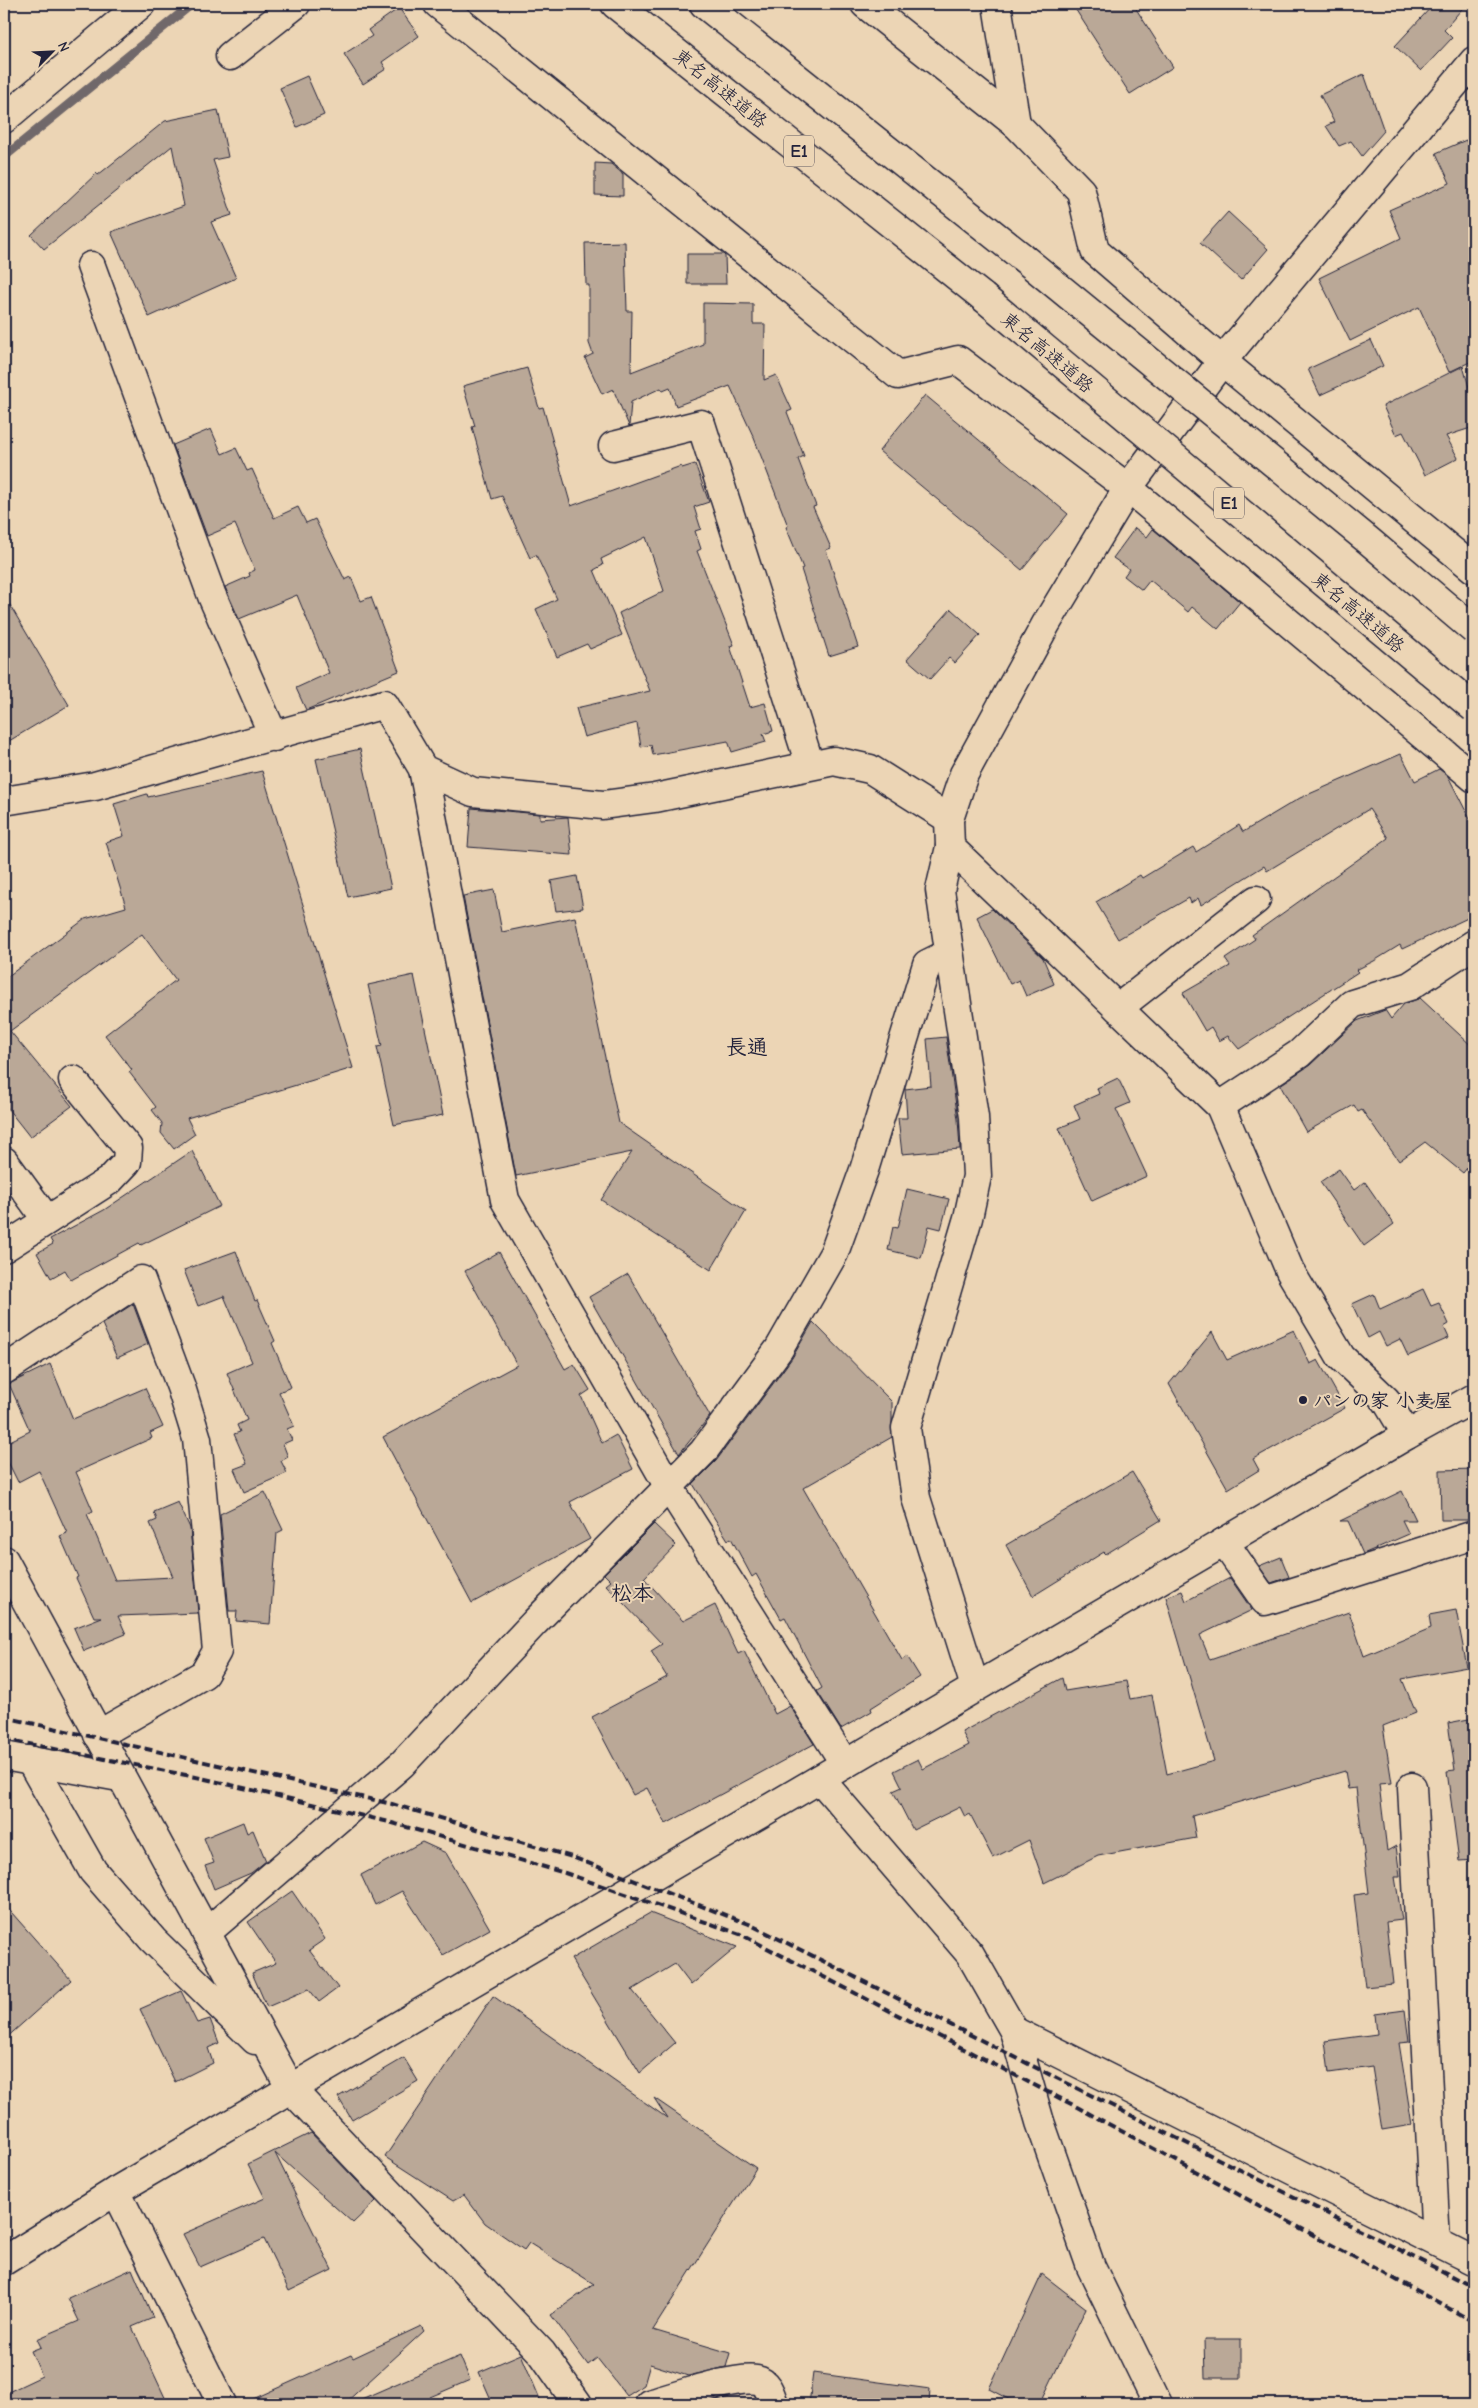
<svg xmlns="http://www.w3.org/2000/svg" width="1478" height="2408" viewBox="0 0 1478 2408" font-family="'Comic Neue','Klee One',sans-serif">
	<rect width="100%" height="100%" fill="#ecd5b5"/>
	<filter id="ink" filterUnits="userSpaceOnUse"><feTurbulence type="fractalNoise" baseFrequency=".02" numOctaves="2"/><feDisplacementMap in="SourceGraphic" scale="10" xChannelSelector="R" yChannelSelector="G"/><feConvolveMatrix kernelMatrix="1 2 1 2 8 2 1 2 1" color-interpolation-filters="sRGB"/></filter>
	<g filter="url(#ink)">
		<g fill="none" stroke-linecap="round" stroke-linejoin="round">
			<path stroke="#70676a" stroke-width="9" d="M 4,157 L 192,4"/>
		</g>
		<g fill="#baa897" stroke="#22223b">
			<path d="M 1072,4 L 1133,4 L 1173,67 L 1130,94 Z"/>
			<path d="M 1434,4 L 1466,4 L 1444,30 L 1452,38 L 1421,71 L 1395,46 Z"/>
			<path d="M 399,8 L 419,36 L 382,62 L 386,69 L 363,84 L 344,54 L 372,36 L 368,30 Z"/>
			<path d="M 1364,74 L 1384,131 L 1362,156 L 1351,141 L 1339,146 L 1326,126 L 1334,122 L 1320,95 Z"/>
			<path d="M 307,76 L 324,115 L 297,127 L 280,88 Z"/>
			<path d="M 218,110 L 228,157 L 213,160 L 232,215 L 211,222 L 236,278 L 149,317 L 111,232 L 184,206 L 172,146 L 44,249 L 31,235 L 97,173 L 98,175 L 165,121 Z"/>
			<path d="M 1466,140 L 1474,157 L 1474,360 L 1449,372 L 1419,307 L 1350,341 L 1319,278 L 1401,238 L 1389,210 L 1450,183 L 1436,153 Z"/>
			<path d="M 595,163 L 611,164 L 623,174 L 623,196 L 595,195 Z"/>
			<path d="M 1228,212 L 1268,249 L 1241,280 L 1200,243 Z"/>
			<path d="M 625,242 L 627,311 L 632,311 L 631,372 L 703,344 L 703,303 L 753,304 L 753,324 L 765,324 L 764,380 L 776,375 L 792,410 L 787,412 L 804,456 L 798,459 L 816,506 L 813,507 L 831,548 L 826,550 L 858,647 L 829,656 L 801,569 L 803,568 L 786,527 L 788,526 L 754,438 L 730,386 L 676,406 L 670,388 L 663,391 L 661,388 L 631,402 L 629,426 L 613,389 L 602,394 L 585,358 L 593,354 L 589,343 L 589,285 L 586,285 L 585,243 Z"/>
			<path d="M 687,254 L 723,254 L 725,256 L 726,284 L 687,284 Z"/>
			<path d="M 1371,340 L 1383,366 L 1320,395 L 1308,369 Z"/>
			<path d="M 1463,366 L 1474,405 L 1474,427 L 1446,436 L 1458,458 L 1425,475 L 1403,432 L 1396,435 L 1383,406 Z"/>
			<path d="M 527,368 L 539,408 L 543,407 L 571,506 L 681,466 L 682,468 L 695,464 L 709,502 L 694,507 L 701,529 L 695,531 L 701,549 L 697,551 L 734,645 L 730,646 L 750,707 L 765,703 L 773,731 L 763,734 L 766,742 L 732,752 L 728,741 L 653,755 L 651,745 L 641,747 L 637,723 L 584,737 L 576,708 L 650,691 L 619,613 L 664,591 L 646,537 L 601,559 L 603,565 L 594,570 L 622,635 L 590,649 L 587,644 L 557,657 L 536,609 L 557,599 L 536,555 L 530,558 L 502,496 L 492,499 L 472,427 L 475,426 L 463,386 Z"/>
			<path d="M 925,395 L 1068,514 L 1022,570 L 879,451 Z"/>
			<path d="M 211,429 L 222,454 L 236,448 L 247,471 L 252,469 L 274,518 L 298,507 L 306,523 L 315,519 L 345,580 L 351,577 L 361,601 L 371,597 L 399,671 L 306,710 L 296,688 L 329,673 L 297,595 L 239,619 L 225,587 L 250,576 L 249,573 L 255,570 L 235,524 L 207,536 L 173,445 Z"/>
			<path d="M 1135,528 L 1147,537 L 1153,529 L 1240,602 L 1218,629 L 1192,607 L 1188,612 L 1150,580 L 1142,590 L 1124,576 L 1129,569 L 1113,558 Z"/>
			<path d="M 4,595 L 69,705 L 4,744 Z"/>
			<path d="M 951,609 L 980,635 L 955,663 L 949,658 L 930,679 L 907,659 Z"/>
			<path d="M 360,749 L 391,888 L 348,897 L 316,759 Z"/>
			<path d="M 1401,754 L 1415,781 L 1439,769 L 1448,776 L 1474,827 L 1474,915 L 1402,949 L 1400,945 L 1374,961 L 1356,970 L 1358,972 L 1239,1049 L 1228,1036 L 1219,1041 L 1211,1027 L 1205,1031 L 1183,993 L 1230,966 L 1225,959 L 1255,939 L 1252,935 L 1388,838 L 1369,809 L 1267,871 L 1264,866 L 1201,905 L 1198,898 L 1191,903 L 1189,898 L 1118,939 L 1096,902 L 1140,875 L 1142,878 L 1193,847 L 1196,852 L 1239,825 L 1243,832 L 1300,798 Z"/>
			<path d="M 262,771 L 353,1068 L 187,1118 L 195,1134 L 174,1149 L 161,1133 L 162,1123 L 152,1110 L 156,1107 L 129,1072 L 132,1070 L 105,1035 L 176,980 L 142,934 L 10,1031 L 72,1106 L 30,1137 L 4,1104 L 4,979 L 85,919 L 126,907 L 106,842 L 124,836 L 114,804 L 147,794 L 148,797 Z"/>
			<path d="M 471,808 L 540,814 L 540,819 L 568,817 L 572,855 L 468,847 Z"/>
			<path d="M 577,876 L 583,908 L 556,911 L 551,881 Z"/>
			<path d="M 494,890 L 502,932 L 575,917 L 619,1123 L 746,1211 L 711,1270 L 601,1200 L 632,1152 L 516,1176 L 463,896 Z"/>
			<path d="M 992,909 L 1043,958 L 1054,984 L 1026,996 L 1019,980 L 1010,984 L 977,917 Z"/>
			<path d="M 414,975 L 443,1115 L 394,1125 L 377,1047 L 382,1046 L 368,985 Z"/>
			<path d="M 1420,998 L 1474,1048 L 1474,1159 L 1463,1173 L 1425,1142 L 1399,1161 L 1362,1110 L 1358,1112 L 1354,1105 L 1306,1132 L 1280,1085 L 1310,1065 L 1357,1021 L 1385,1010 L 1391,1019 L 1404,1004 Z"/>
			<path d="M 946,1037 L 958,1119 L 960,1149 L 902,1154 L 898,1118 L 907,1118 L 905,1089 L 931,1086 L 927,1039 Z"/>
			<path d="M 1118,1078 L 1130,1103 L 1116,1109 L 1147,1176 L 1092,1201 L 1059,1128 L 1080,1119 L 1074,1105 L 1099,1094 L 1097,1088 Z"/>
			<path d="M 192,1151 L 220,1206 L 141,1245 L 139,1243 L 71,1280 L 65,1270 L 51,1278 L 37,1253 L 53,1244 L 50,1239 L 104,1210 Z"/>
			<path d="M 1339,1169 L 1354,1190 L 1365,1182 L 1394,1224 L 1364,1246 L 1320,1182 Z"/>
			<path d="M 907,1189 L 949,1199 L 941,1229 L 929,1226 L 921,1258 L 888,1250 L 893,1227 L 898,1228 Z"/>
			<path d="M 236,1251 L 255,1301 L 257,1300 L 275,1341 L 272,1343 L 291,1387 L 279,1392 L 294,1426 L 287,1429 L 292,1440 L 283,1444 L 288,1457 L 281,1461 L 287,1473 L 244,1492 L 234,1469 L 247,1464 L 234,1434 L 240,1432 L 237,1425 L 247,1420 L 227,1373 L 252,1362 L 224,1296 L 198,1306 L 184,1270 Z"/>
			<path d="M 499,1252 L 565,1369 L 574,1364 L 590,1390 L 581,1396 L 602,1443 L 616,1435 L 633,1469 L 570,1502 L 590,1539 L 472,1603 L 383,1437 L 517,1365 L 465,1271 Z"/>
			<path d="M 628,1274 L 710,1416 L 679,1454 L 589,1297 Z"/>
			<path d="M 1423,1289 L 1431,1306 L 1439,1303 L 1449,1324 L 1444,1327 L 1449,1338 L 1408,1356 L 1400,1339 L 1386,1346 L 1379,1332 L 1368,1338 L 1352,1304 L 1374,1294 L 1380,1309 Z"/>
			<path d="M 133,1304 L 148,1344 L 117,1358 L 102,1324 Z"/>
			<path d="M 813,1322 L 892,1402 L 892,1437 L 803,1488 L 902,1660 L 907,1656 L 920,1677 L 871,1708 L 872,1711 L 841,1729 L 817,1691 L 822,1688 L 785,1617 L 781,1619 L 756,1574 L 752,1577 L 731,1538 L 728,1540 L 693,1484 L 716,1461 L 792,1358 Z"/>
			<path d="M 1294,1330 L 1310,1364 L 1318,1360 L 1345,1408 L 1253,1459 L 1259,1470 L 1228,1489 L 1169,1384 L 1212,1332 L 1227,1360 Z"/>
			<path d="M 50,1364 L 73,1419 L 145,1388 L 163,1427 L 150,1433 L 152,1438 L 76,1472 L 93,1511 L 87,1514 L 115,1580 L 173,1577 L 150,1523 L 157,1520 L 154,1512 L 178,1502 L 190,1528 L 198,1613 L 118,1616 L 126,1634 L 84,1651 L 74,1628 L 102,1617 L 94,1617 L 76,1578 L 78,1577 L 60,1536 L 67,1533 L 39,1471 L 18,1482 L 4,1454 L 4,1444 L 30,1431 L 9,1384 Z"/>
			<path d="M 1473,1469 L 1474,1520 L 1441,1520 L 1440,1470 Z"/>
			<path d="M 1132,1472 L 1161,1520 L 1106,1554 L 1104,1552 L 1033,1596 L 1006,1545 Z"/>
			<path d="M 1402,1491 L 1416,1520 L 1402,1520 L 1409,1534 L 1363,1554 L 1348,1521 L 1340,1521 Z"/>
			<path d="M 265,1492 L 283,1530 L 277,1533 L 270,1624 L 236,1621 L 237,1611 L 229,1611 L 220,1514 Z"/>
			<path d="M 654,1524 L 676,1545 L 644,1578 L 683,1621 L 715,1605 L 738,1654 L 744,1651 L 775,1714 L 790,1706 L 814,1744 L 666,1824 L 647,1788 L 633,1795 L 592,1717 L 667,1677 L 651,1651 L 662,1644 L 606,1585 L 611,1581 L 604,1574 Z"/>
			<path d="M 1281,1557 L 1289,1577 L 1271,1583 L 1259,1566 Z"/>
			<path d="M 1230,1578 L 1252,1610 L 1200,1635 L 1210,1660 L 1349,1612 L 1364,1656 L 1431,1628 L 1429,1615 L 1456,1610 L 1467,1667 L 1402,1679 L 1416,1713 L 1383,1726 L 1392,1783 L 1379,1784 L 1387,1851 L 1396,1846 L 1400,1877 L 1395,1877 L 1402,1920 L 1386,1922 L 1393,1984 L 1365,1987 L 1354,1895 L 1369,1893 L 1356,1788 L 1348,1789 L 1345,1771 L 1192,1816 L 1196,1838 L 1098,1856 L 1044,1883 L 1029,1840 L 993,1858 L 970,1814 L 965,1817 L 960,1807 L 913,1830 L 893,1791 L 902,1787 L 894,1771 L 918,1759 L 923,1769 L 969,1745 L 962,1732 L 1062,1678 L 1065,1691 L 1126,1681 L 1130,1699 L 1152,1695 L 1167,1774 L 1214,1761 L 1166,1597 L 1182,1591 L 1186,1601 Z"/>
			<path d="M 1474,1718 L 1474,1860 L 1459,1861 L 1447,1771 L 1455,1770 L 1448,1723 Z"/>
			<path d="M 243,1822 L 247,1833 L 253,1830 L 266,1861 L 251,1873 L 214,1889 L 205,1866 L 214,1863 L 204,1838 Z"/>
			<path d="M 422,1842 L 446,1853 L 490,1929 L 443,1955 L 402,1891 L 375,1905 L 361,1875 Z"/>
			<path d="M 292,1891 L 325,1939 L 309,1950 L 338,1988 L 319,2002 L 309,1989 L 267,2007 L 252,1973 L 276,1963 L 248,1922 Z"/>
			<path d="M 4,1904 L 71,1980 L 4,2040 Z"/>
			<path d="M 650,1913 L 737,1947 L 691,1985 L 675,1964 L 632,1990 L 675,2043 L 640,2073 L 571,1959 Z"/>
			<path d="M 181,1991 L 197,2023 L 210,2019 L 219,2043 L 208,2048 L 213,2063 L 175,2082 L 140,2009 Z"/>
			<path d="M 493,1996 L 667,2118 L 654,2098 L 756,2168 L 653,2330 L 730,2353 L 726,2367 L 688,2376 L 650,2364 L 644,2385 L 627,2396 L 597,2358 L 588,2365 L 551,2315 L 594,2284 L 529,2243 L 524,2250 L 485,2223 L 464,2195 L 453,2201 L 385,2157 Z"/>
			<path d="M 1405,2010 L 1409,2042 L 1399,2043 L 1412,2125 L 1382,2130 L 1372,2067 L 1329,2073 L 1325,2041 L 1377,2034 L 1375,2014 Z"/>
			<path d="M 404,2058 L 418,2081 L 352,2120 L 338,2097 Z"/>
			<path d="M 311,2133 L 376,2201 L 353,2223 L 275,2153 L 332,2270 L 289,2291 L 264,2239 L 200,2267 L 183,2234 L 265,2198 L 248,2164 Z"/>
			<path d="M 132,2269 L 153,2318 L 132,2327 L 168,2404 L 4,2404 L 4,2394 L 42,2376 L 31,2351 L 41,2347 L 37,2339 L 79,2321 L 68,2298 Z"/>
			<path d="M 1042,2274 L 1086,2308 L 1040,2404 L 1018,2404 L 989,2389 Z"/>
			<path d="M 421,2326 L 424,2331 L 344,2404 L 242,2404 L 351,2355 L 353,2358 Z"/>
			<path d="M 1204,2339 L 1241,2339 L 1241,2378 L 1205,2378 Z"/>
			<path d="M 521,2354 L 542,2404 L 493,2404 L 479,2372 Z"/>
			<path d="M 460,2356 L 470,2380 L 430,2397 L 433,2404 L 350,2404 Z"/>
			<path d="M 813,2373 L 930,2389 L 929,2404 L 809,2404 Z"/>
		</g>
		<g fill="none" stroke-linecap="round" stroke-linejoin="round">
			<defs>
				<g id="minor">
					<path d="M 438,4 L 898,375 L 958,360 L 1128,488 L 1474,778"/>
					<path d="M 865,4 L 1016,124 L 1081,191 L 1095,251 L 1222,361 L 1474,569"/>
					<path d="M 997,4 L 1016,124"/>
					<path d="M 230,56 L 296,4"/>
					<path d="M 4,119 L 141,4"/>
					<path d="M 91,266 L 212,596 L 274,737"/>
					<path d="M 613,446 L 701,424 L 810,765"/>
					<path d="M 423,769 L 505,1200 L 669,1487 L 845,1764"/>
					<path d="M 4,801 L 95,786 L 384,704 L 423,769 L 473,792 L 603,805 L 655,798 L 834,761 L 870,769 L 949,819"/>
					<path d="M 950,847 L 1220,1106 L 1290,1271 L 1341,1357 L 1386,1400 L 1407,1435"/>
					<path d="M 1118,1008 L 1256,900"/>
					<path d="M 1220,1106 L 1299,1054 L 1352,1004 L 1410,986 L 1474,944"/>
					<path d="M 4,1161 L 47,1220"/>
					<path d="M 4,1248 L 110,1180 L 127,1162 L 128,1148 L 73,1080"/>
					<path d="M 4,1370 L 141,1280 L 181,1387 L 197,1439 L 217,1651 L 204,1674 L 98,1735"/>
					<path d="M 1224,1542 L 1265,1601 L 1474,1535"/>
					<path d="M 4,1560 L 291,2089 L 542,2353 L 578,2404"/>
					<path d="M 975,1687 L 916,1498 L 906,1428 L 968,1218 L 977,1176 L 974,1117 L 940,890 L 950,847 L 949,819 L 964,774 L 1046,624 L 1128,488 L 1222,361 L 1474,61"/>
					<path d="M 4,1756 L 119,1777"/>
					<path d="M 30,1760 L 93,1871 L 153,1940 L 255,2040"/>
					<path d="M 820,1779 L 970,1954 L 1014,2031 L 1040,2122 L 1091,2267 L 1158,2404"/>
					<path d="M 1412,1787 L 1436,2241"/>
					<path d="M 206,1933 L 402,1764 L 535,1622 L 703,1452 L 779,1349 L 834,1253 L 864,1170 L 927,964 L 949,953"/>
					<path d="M 1014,2031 L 1474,2261"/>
					<path d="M 116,2191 L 222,2404"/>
					<path d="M 4,2261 L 116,2191 L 1407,1435 L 1474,1398"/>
					<path d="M 649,2404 C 674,2397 733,2376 757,2380 C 768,2382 771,2396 774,2404"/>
				</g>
				<g id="highway">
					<path d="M 615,4 L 983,297"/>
					<path d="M 704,4 L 1022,257"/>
				</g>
			</defs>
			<use href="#minor" stroke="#22223b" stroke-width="31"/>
			<use href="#highway" stroke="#22223b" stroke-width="31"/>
			<use href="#minor" stroke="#ecd5b5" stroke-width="28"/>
			<use href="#highway" stroke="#ecd5b5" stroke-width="28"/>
			<g stroke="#22223b" stroke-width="4" stroke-dasharray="8 4" stroke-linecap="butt">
				<path d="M 4,1717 L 392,1804 L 572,1857 L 749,1924 L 1474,2287"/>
				<path d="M 4,1739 L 201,1778 L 389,1822 L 565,1873 L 740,1934 L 1077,2107 L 1474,2322"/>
			</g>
			<defs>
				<g id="highway-bridge">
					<path d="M 1022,257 L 1369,541 L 1474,630"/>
					<path d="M 983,297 L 1474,708"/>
				</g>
			</defs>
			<use href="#highway-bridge" stroke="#22223b" stroke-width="31" stroke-linecap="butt"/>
			<use href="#highway-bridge" stroke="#ecd5b5" stroke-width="28"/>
		</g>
	</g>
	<circle fill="#22223b" stroke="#ecd5b5" stroke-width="2" cx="1303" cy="1400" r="5"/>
	<g text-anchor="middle" stroke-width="4" stroke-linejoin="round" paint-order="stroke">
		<g fill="#ecd5b5" stroke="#5f5860" stroke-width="1">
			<rect x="784" y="135.5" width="30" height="31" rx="4"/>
			<rect x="1214" y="487.5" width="30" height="31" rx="4"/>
		</g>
		<g font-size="18" font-weight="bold" fill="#22223b">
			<text x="799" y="157">E1</text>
			<text x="1229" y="509">E1</text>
		</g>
		<g font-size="19" fill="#22223b" stroke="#ecd5b5">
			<text transform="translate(721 88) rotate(39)" y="7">東名高速道路</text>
			<text transform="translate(1048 352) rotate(40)" y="7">東名高速道路</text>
			<text transform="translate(1359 612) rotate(40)" y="7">東名高速道路</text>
		</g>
		<g font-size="19" font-weight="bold" fill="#22223b" stroke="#ecd5b5" text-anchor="start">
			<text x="1313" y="1407">パンの家 小麦屋</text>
		</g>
		<g font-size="21" font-weight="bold" fill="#22223b" stroke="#ecd5b5">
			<text x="747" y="1054">長通</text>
			<text x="632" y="1600">松本</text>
		</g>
	</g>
	<rect width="1478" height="2408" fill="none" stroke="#ecd5b5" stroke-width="20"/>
	<rect x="10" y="10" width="1458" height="2388" fill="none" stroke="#22223b" stroke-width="2" filter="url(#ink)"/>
	<g transform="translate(52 52) rotate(66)" stroke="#ecd5b5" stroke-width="4" paint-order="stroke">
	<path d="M0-4L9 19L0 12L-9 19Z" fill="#22223b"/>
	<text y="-8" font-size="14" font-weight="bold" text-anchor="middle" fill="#22223b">N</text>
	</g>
</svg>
